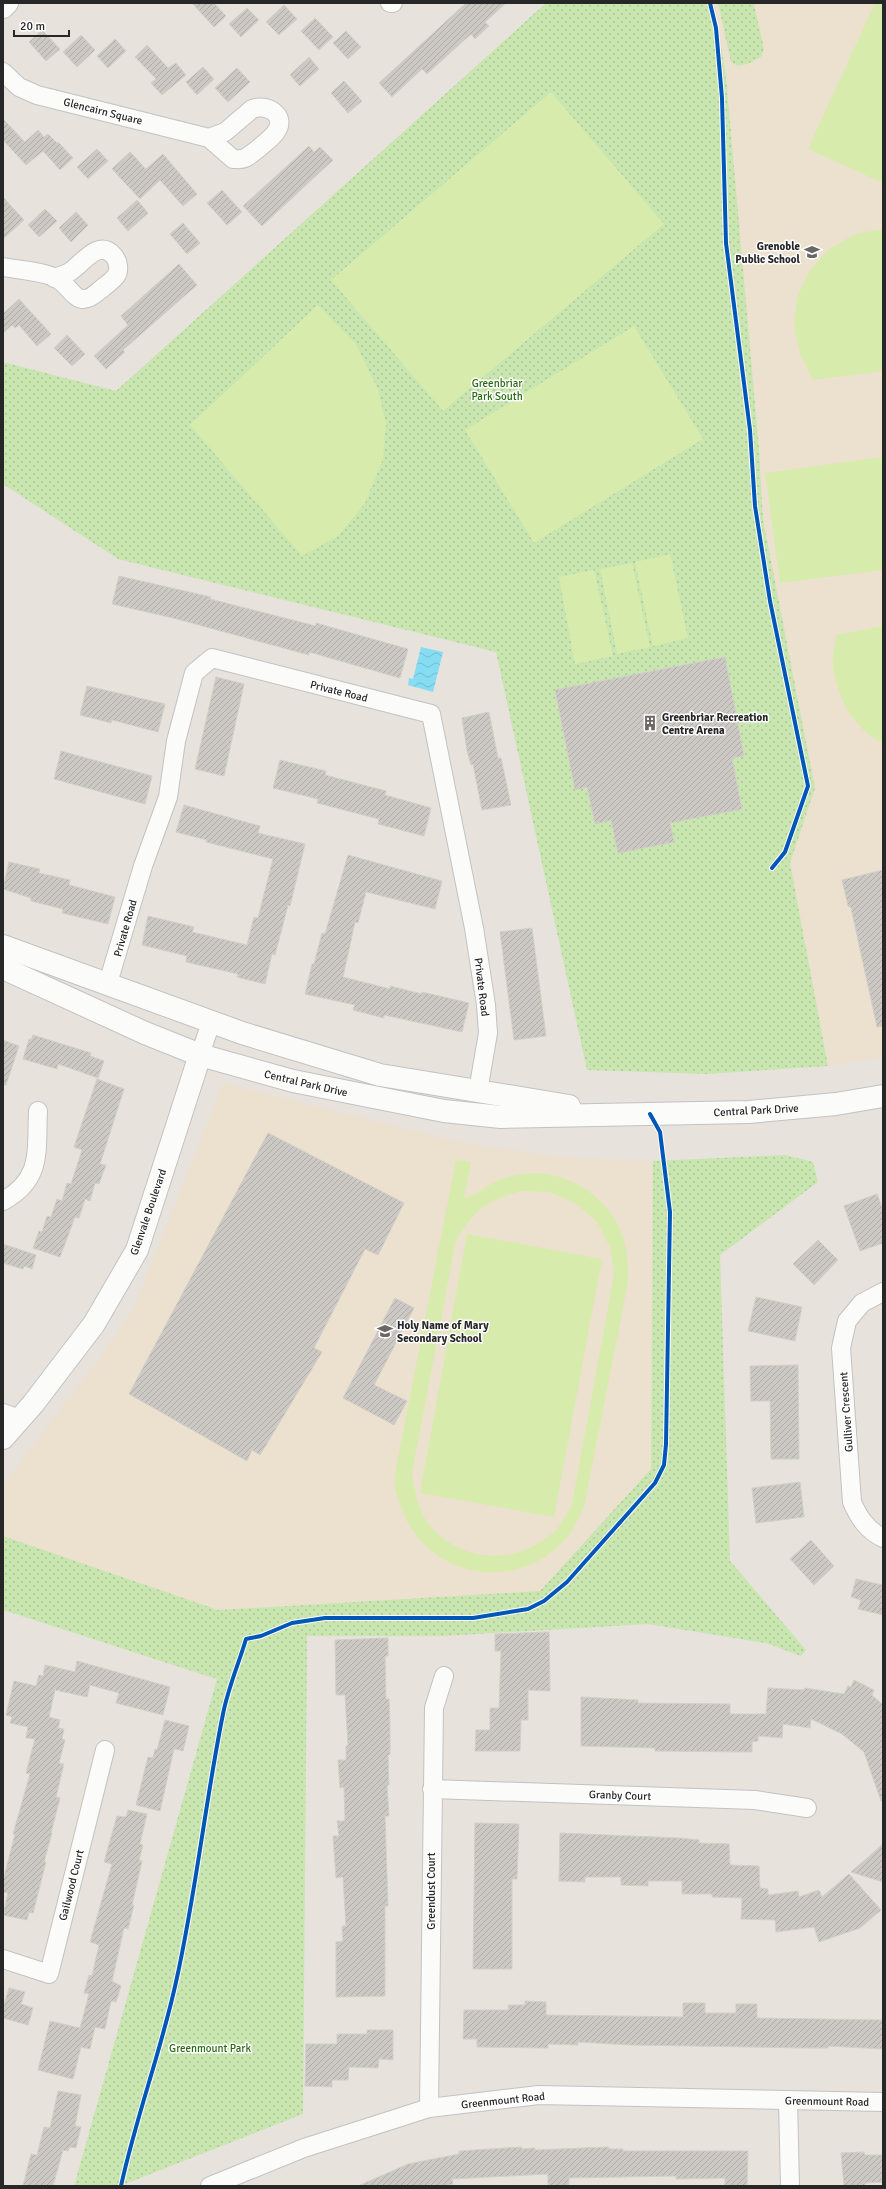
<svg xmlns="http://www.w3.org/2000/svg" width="886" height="2189" viewBox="0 0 886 2189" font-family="Signika,sans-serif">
	<defs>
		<pattern id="park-dots" width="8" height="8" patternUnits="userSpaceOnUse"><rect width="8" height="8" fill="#c9e6b0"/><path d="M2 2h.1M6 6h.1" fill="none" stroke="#adc597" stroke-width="1.8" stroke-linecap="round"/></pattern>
		<pattern id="water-waves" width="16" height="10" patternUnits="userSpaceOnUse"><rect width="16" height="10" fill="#86dcf2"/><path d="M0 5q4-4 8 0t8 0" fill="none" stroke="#74bdd0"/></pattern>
		<pattern id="building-hatch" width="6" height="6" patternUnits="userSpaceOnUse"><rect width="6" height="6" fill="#ccc8c3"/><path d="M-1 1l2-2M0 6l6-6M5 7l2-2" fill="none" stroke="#afaca8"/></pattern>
	</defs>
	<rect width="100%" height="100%" fill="#e7e2dc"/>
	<g fill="#ece1ce">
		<path d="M 714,3 L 883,3 L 883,1057 L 828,1066 L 790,863 L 815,788 L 763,520 L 759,449 L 726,77 Z"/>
		<path d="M 223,1083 L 455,1141 L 557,1157 L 653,1161 L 651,1469 L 540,1591 L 218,1610 L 3,1536 L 3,1485 L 103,1353 L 134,1308 Z"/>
	</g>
	<g fill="url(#park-dots)">
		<path d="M 546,3 L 714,3 L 726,77 L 759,449 L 763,520 L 815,788 L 790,863 L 828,1066 L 707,1074 L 587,1070 L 496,652 L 118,559 L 3,484 L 3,362 L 116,391 Z"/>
		<path d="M 718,3 L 754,4 L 764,49 L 761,57 C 752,62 739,70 731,62 Z"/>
		<path d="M 785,1155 L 813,1162 L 818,1182 L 720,1255 L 730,1561 L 806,1650 L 801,1656 L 766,1643 L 648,1624 L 443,1636 L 307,1636 L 303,2114 L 120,2186 L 74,2186 L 217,1679 L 3,1610 L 3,1536 L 218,1610 L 540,1591 L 651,1469 L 653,1161 Z"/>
	</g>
	<g fill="#d7ebad" fill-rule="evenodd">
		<path d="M 875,3 L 883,3 L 883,183 L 808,149 Z"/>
		<path d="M 551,92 L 664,224 L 443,411 L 331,280 Z"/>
		<path d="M 883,229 L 883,371 L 813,380 L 800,354 L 794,326 L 797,297 L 810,270 L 829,249 L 855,234 Z"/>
		<path d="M 318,305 L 356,344 L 378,390 L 386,423 L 383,459 L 365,503 L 338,536 L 302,556 L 190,425 Z"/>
		<path d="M 634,326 L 703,439 L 534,543 L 465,430 Z"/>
		<path d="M 883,457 L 883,570 L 780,583 L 765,473 Z"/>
		<path d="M 670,554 L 688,638 L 653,646 L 635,562 Z"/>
		<path d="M 632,563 L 650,647 L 617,654 L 600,569 Z"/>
		<path d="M 594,570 L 613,656 L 575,664 L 559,577 Z"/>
		<path d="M 883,626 L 883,743 C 854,730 837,697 833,666 C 832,656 835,645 836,635 Z"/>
		<path d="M 456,1160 L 471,1162 L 464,1198 C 476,1197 488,1184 499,1180 C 506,1177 515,1175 523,1174 C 559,1168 600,1191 617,1223 C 627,1242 629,1262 628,1282 L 584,1507 C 578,1520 572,1533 562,1543 C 511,1594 425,1576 401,1507 C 399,1501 395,1493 395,1487 C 394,1481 396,1474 396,1468 ZM 521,1191 L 549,1192 L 575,1203 L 597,1222 L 610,1247 L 614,1275 L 572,1504 C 567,1512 563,1521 558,1528 C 555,1532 550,1535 546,1538 C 511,1565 461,1561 431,1527 C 418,1512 415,1492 412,1473 L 456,1240 C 477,1208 484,1202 521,1191 Z"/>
		<path d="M 467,1234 L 602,1259 L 554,1517 L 420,1493 Z"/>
	</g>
	<path fill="url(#water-waves)" d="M 421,647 L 443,652 L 433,692 L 408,685 L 409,678 L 413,679 Z"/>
	<g fill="url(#building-hatch)" stroke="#d2cec8">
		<path d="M 192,3 L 214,3 L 226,16 L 214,27 Z"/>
		<path d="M 466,3 L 506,3 L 485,22 L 489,26 L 475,39 L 471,34 L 427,74 L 422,69 L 392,97 L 379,83 Z"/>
		<path d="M 284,5 L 297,19 L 279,35 L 266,22 Z"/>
		<path d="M 247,8 L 259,20 L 241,37 L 229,24 Z"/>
		<path d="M 315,18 L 333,37 L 319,50 L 301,31 Z"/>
		<path d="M 42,30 L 60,49 L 46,61 L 29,42 Z"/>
		<path d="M 346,31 L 361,47 L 348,59 L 333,43 Z"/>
		<path d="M 81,35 L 95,50 L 77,67 L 63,52 Z"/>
		<path d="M 115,39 L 126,51 L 108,68 L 97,56 Z"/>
		<path d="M 147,45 L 168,68 L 176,63 L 186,75 L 162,95 L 151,83 L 156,79 L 135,57 Z"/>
		<path d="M 309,57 L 319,69 L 300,86 L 290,75 Z"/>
		<path d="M 203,67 L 214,79 L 197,95 L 186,82 Z"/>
		<path d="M 237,68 L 250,82 L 228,102 L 215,88 Z"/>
		<path d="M 344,81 L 362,101 L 348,113 L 331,93 Z"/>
		<path d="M 3,119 L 25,142 L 38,130 L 44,137 L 48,134 L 57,143 L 58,142 L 73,158 L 60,170 L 43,151 L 26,165 L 3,140 Z"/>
		<path d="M 309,146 L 314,152 L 320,147 L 333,160 L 262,226 L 243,206 Z"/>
		<path d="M 97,149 L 108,161 L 88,179 L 77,167 Z"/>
		<path d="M 130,152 L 146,169 L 163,154 L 197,194 L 183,206 L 160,180 L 140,199 L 112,169 Z"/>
		<path d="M 222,190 L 242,212 L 227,225 L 207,203 Z"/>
		<path d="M 3,197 L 24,220 L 3,239 Z"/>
		<path d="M 137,200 L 148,213 L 128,231 L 117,218 Z"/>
		<path d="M 45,209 L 57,221 L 39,237 L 28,225 Z"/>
		<path d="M 76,212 L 88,225 L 71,242 L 59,228 Z"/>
		<path d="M 183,223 L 200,243 L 187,254 L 170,234 Z"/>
		<path d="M 179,264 L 197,285 L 123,350 L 125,352 L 106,369 L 94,356 L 128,325 L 121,316 Z"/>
		<path d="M 19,299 L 51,334 L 37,346 L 19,325 L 15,328 L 12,325 L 3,333 L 3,314 Z"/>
		<path d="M 67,335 L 85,354 L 72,366 L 54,348 Z"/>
		<path d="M 119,576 L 211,597 L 210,599 L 316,626 L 316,623 L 408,649 L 400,678 L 309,652 L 309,655 L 173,618 L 112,604 Z"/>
		<path d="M 725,657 L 744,756 L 732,758 L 742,809 L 670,823 L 674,842 L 618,853 L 611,820 L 595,824 L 587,787 L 575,790 L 555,690 Z"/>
		<path d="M 216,677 L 244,684 L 224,776 L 195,769 Z"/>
		<path d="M 87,686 L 165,704 L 158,732 L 112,720 L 111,723 L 80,715 Z"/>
		<path d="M 489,712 L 498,758 L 501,758 L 511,805 L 482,810 L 473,764 L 471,765 L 467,751 L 462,718 Z"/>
		<path d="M 61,751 L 152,776 L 145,804 L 54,779 Z"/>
		<path d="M 280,760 L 326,771 L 325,775 L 386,791 L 385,795 L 431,808 L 424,836 L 378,824 L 379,819 L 317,803 L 318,799 L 273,788 Z"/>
		<path d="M 184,805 L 260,826 L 258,833 L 305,844 L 290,906 L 288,905 L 275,955 L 272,954 L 265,984 L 237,977 L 238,974 L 186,962 L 187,956 L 142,945 L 148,916 L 194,927 L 192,932 L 247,945 L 254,917 L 258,918 L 273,859 L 206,842 L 207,840 L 176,832 Z"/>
		<path d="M 348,855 L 442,881 L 435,909 L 366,892 L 358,923 L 355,922 L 343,977 L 390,989 L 390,986 L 422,994 L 422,992 L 469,1003 L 462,1032 L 384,1015 L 384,1018 L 353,1010 L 355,1005 L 305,994 L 312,964 L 314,964 L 322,933 L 325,934 Z"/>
		<path d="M 9,862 L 40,869 L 39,873 L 70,880 L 69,885 L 115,897 L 108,924 L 62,913 L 63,909 L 31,901 L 31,898 L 3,889 Z"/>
		<path d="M 883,870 L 883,1026 L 877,1027 L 851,908 L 848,906 L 842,880 Z"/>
		<path d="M 532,928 L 546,1036 L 514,1040 L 500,932 Z"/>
		<path d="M 33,1035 L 91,1053 L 90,1056 L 104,1061 L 98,1078 L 58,1064 L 57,1069 L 23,1059 L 29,1039 L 31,1040 Z"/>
		<path d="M 3,1040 L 19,1046 L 6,1085 L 3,1085 Z"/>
		<path d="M 97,1079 L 124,1089 L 100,1164 L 106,1165 L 99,1184 L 95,1183 L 90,1201 L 85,1199 L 79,1218 L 75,1217 L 60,1257 L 33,1248 L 39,1231 L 42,1232 L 47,1216 L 51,1217 L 57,1199 L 62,1201 L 67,1183 L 71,1184 L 82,1150 L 74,1147 Z"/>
		<path d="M 268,1133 L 404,1203 L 378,1255 L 365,1249 L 314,1348 L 322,1352 L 260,1455 L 252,1450 L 247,1461 L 129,1394 Z"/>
		<path d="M 877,1194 L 883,1210 L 883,1243 L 860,1251 L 844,1206 Z"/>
		<path d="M 818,1240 L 838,1260 L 814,1285 L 793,1264 Z"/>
		<path d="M 3,1244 L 36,1255 L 32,1269 L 24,1266 L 23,1269 L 3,1263 Z"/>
		<path d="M 756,1297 L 802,1307 L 795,1341 L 748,1331 Z"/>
		<path d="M 395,1298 L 414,1308 L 374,1385 L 407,1401 L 394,1425 L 343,1398 Z"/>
		<path d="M 798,1365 L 799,1459 L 771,1459 L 770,1401 L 751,1401 L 750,1366 Z"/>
		<path d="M 800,1482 L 804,1517 L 756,1523 L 752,1488 Z"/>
		<path d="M 811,1540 L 834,1566 L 814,1585 L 790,1559 Z"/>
		<path d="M 856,1579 L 883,1585 L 883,1615 L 858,1609 L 861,1600 L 851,1597 Z"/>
		<path d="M 549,1632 L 550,1691 L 528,1690 L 528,1720 L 521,1720 L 520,1751 L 475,1751 L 476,1730 L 490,1730 L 490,1708 L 499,1708 L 501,1651 L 495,1651 L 495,1634 Z"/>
		<path d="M 388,1638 L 388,1656 L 385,1656 L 386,1699 L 389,1699 L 390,1725 L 390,1754 L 388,1755 L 389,1785 L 387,1785 L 389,1816 L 385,1816 L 388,1906 L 385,1906 L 385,1996 L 336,1997 L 336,1942 L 343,1941 L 342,1926 L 346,1926 L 343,1877 L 336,1878 L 333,1836 L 339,1836 L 337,1821 L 345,1821 L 344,1787 L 340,1788 L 338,1760 L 346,1760 L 346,1746 L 348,1746 L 345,1695 L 336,1695 L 335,1640 Z"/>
		<path d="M 77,1661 L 170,1687 L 163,1715 L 116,1703 L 119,1693 L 90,1685 L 87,1697 L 55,1690 L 49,1717 L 60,1720 L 58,1728 L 64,1729 L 62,1739 L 65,1740 L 59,1763 L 64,1764 L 56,1797 L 60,1798 L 51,1833 L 52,1833 L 44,1862 L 46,1862 L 33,1913 L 29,1912 L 27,1920 L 3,1915 L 8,1893 L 3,1892 L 3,1881 L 15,1834 L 13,1834 L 30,1774 L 26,1773 L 35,1739 L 26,1738 L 28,1727 L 10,1723 L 12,1717 L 6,1715 L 14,1681 L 36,1686 L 39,1675 L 43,1676 L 45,1665 L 75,1672 Z"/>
		<path d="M 854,1680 L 874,1690 L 872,1695 L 883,1705 L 883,1801 L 881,1801 L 864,1752 L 842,1734 L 811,1719 L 810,1728 L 783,1724 L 782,1738 L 758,1736 L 758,1741 L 752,1742 L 752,1752 L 655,1751 L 655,1748 L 581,1746 L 581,1697 L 638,1700 L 638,1703 L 730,1704 L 730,1714 L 766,1714 L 768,1688 L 804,1690 L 805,1688 L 844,1694 L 848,1686 L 851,1687 Z"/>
		<path d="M 165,1720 L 189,1726 L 183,1751 L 174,1749 L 160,1811 L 136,1805 L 148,1757 L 153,1758 L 155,1749 L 157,1750 Z"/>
		<path d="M 128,1810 L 147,1814 L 140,1844 L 143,1845 L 139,1860 L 142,1861 L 132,1905 L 134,1905 L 128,1929 L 124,1928 L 112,1981 L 121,1986 L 116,2002 L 111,2001 L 105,2029 L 95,2027 L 90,2049 L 81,2047 L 73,2079 L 38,2070 L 50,2021 L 80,2028 L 89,1994 L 84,1993 L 89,1975 L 92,1976 L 99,1945 L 90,1942 L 112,1864 L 104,1862 L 117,1816 L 126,1817 Z"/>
		<path d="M 475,1823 L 519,1824 L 517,1879 L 512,1879 L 512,1969 L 473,1969 Z"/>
		<path d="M 560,1833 L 679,1838 L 699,1840 L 699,1843 L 729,1844 L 730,1865 L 759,1866 L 760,1888 L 768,1889 L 768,1895 L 798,1891 L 799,1897 L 819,1890 L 822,1897 L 849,1874 L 881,1910 L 860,1928 L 819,1942 L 814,1927 L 776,1932 L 775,1920 L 741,1919 L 742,1898 L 712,1897 L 712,1894 L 682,1894 L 682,1881 L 648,1881 L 648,1886 L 621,1885 L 621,1877 L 585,1877 L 585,1882 L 559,1881 Z"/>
		<path d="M 883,1844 L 883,1882 L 851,1872 Z"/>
		<path d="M 9,1988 L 25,1992 L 21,2004 L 33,2008 L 28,2025 L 3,2018 L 3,2008 Z"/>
		<path d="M 525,2001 L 546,2002 L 546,2015 L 683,2017 L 683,2003 L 705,2003 L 705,2013 L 736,2013 L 736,2004 L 757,2004 L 757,2018 L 883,2020 L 883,2049 L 828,2046 L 828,2048 L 807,2048 L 631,2045 L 578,2042 L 578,2045 L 548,2044 L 548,2048 L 477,2047 L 477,2039 L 463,2039 L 464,2010 L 509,2010 L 508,2005 L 525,2005 Z"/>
		<path d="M 367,2030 L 393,2030 L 393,2060 L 379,2059 L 378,2068 L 349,2067 L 348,2080 L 332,2080 L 332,2087 L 305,2086 L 306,2044 L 337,2044 L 337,2034 L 367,2034 Z"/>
		<path d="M 58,2091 L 81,2095 L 75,2126 L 81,2127 L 76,2148 L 70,2147 L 68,2151 L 63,2150 L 53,2186 L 23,2186 L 31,2154 L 37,2155 L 44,2127 L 50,2128 Z"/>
		<path d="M 521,2147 L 522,2149 L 535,2148 L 535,2150 L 609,2147 L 609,2149 L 623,2149 L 623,2151 L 748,2151 L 747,2186 L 725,2186 L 725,2178 L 676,2179 L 676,2176 L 569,2178 L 569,2186 L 548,2186 L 548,2174 L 452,2179 L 453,2184 L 443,2186 L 358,2186 L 408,2164 L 459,2154 L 459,2151 Z"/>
		<path d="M 864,2152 L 865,2155 L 883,2155 L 883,2182 L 865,2183 L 865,2186 L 844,2186 L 841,2153 Z"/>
	</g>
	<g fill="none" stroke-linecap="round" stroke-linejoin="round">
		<defs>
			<g id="street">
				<path d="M 390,3 L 393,3"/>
				<path d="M 3,72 L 19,87 L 37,95 L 209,138 L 233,159 C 237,159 241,160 245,158 C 251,155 272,138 276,132 C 288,115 266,103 252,109 L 225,132 L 209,138"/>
				<path d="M 3,267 C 19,270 39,271 54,277 C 74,286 75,313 100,290 C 105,286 112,281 116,276 C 120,270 118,261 114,256 C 99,238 83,263 71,271 C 67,274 60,276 54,278"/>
				<path d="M 108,983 L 143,866 L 168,797 L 176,741 L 194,673 L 212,658 L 431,714 L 474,928 L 486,1005 L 488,1033 L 478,1091"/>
				<path d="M 200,1055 L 211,1022"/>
				<path d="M 3,1201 C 43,1179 36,1151 38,1111"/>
				<path d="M 883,1292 L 862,1303 L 847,1321 L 841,1348 L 852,1502 C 859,1518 867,1530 883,1538"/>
				<path d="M 3,1413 L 19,1419"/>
				<path d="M 432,1789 L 755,1800 L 807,1808"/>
				<path d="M 3,1959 L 49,1974 L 105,1750"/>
				<path d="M 788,2100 L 790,2186"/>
				<path d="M 429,2108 L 434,1708 L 444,1676"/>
				<path d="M 210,2186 L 304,2148 L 429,2108 L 539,2095 L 883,2102"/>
			</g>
			<g id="secondary">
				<path d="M 3,7 L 7,3"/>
				<path d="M 3,946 L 242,1033 L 380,1075 L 569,1106"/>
				<path d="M 3,968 L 145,1033 L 200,1055 L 293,1081 L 444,1111 L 501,1117 L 749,1112 L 836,1104 L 883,1096"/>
				<path d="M 3,1438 L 33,1404 L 94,1324 L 137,1250 L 200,1055"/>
			</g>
		</defs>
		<use href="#street" stroke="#c3c2c3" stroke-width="20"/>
		<use href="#secondary" stroke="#c3c2c3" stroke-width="24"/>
		<use href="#street" stroke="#fbfbfa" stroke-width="18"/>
		<use href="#secondary" stroke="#fbfbfa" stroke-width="22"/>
		<defs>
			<g id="cycleway">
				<path d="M 710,3 L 716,28 L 722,98 L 726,243 L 750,430 L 755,506 L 770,601 L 808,786 L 785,852 L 772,868"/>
				<path d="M 121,2186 C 136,2117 161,2051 176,1982 C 196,1893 205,1803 223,1714 C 228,1688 239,1663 246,1639 L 261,1636 L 292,1623 L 325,1618 L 473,1618 L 528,1609 L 544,1601 L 567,1582 L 655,1483 L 664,1465 L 666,1444 L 670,1212 L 660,1132 L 650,1114"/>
			</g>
		</defs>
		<use href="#cycleway" stroke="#fff" stroke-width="6"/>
		<use href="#cycleway" stroke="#0057b8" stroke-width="4"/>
	</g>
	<defs>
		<symbol id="school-bare" viewBox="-9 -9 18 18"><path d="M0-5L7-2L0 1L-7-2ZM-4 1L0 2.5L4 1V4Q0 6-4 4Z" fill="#6a6866" stroke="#fff" stroke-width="2.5" paint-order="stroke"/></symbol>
		<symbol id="building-bare" viewBox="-9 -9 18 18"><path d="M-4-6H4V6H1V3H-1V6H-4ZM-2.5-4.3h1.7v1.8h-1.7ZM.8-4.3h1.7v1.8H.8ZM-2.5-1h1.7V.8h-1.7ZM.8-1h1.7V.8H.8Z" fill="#6a6866" stroke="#fff" stroke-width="2.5" paint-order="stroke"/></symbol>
	</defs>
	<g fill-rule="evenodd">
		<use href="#school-bare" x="801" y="241" width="22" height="22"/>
		<use href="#building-bare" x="639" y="712" width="22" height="22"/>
		<use href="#school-bare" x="374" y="1320" width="22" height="22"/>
	</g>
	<g text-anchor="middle" stroke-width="3" stroke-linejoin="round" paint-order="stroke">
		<g font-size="11" fill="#272727" stroke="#fff">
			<text transform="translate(103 111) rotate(14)" y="4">Glencairn Square</text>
			<text transform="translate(339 691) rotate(14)" y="4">Private Road</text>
			<text transform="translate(125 928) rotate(-74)" y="4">Private Road</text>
			<text transform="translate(482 987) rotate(83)" y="4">Private Road</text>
			<text transform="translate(306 1083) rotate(13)" y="4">Central Park Drive</text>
			<text transform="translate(756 1110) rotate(-3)" y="4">Central Park Drive</text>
			<text transform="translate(148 1212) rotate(-71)" y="4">Glenvale Boulevard</text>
			<text transform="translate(846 1412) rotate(-94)" y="4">Gulliver Crescent</text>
			<text transform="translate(620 1795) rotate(2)" y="4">Granby Court</text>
			<text transform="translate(71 1885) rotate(-76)" y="4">Gailwood Court</text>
			<text transform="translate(431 1891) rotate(-90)" y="4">Greendust Court</text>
			<text transform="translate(503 2100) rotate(-6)" y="4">Greenmount Road</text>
			<text transform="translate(827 2101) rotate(1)" y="4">Greenmount Road</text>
		</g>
		<g font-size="11" font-weight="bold" fill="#272727" stroke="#fff" text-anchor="start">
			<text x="800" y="250" text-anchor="end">Grenoble<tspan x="800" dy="13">Public School</tspan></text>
			<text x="662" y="721">Greenbriar Recreation<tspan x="662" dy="13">Centre Arena</tspan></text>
			<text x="397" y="1329">Holy Name of Mary<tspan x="397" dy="13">Secondary School</tspan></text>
		</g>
		<g font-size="11" fill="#286b11" stroke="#fff">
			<text x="497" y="387">Greenbriar<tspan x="497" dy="13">Park South</tspan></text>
			<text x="210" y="2052">Greenmount Park</text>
		</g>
	</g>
	<rect width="886" height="2189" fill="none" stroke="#272727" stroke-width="8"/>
	<path d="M14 30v6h55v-6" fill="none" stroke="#272727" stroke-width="2"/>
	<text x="20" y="30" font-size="12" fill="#272727" stroke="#ffffff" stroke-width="3" paint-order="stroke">20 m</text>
</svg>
